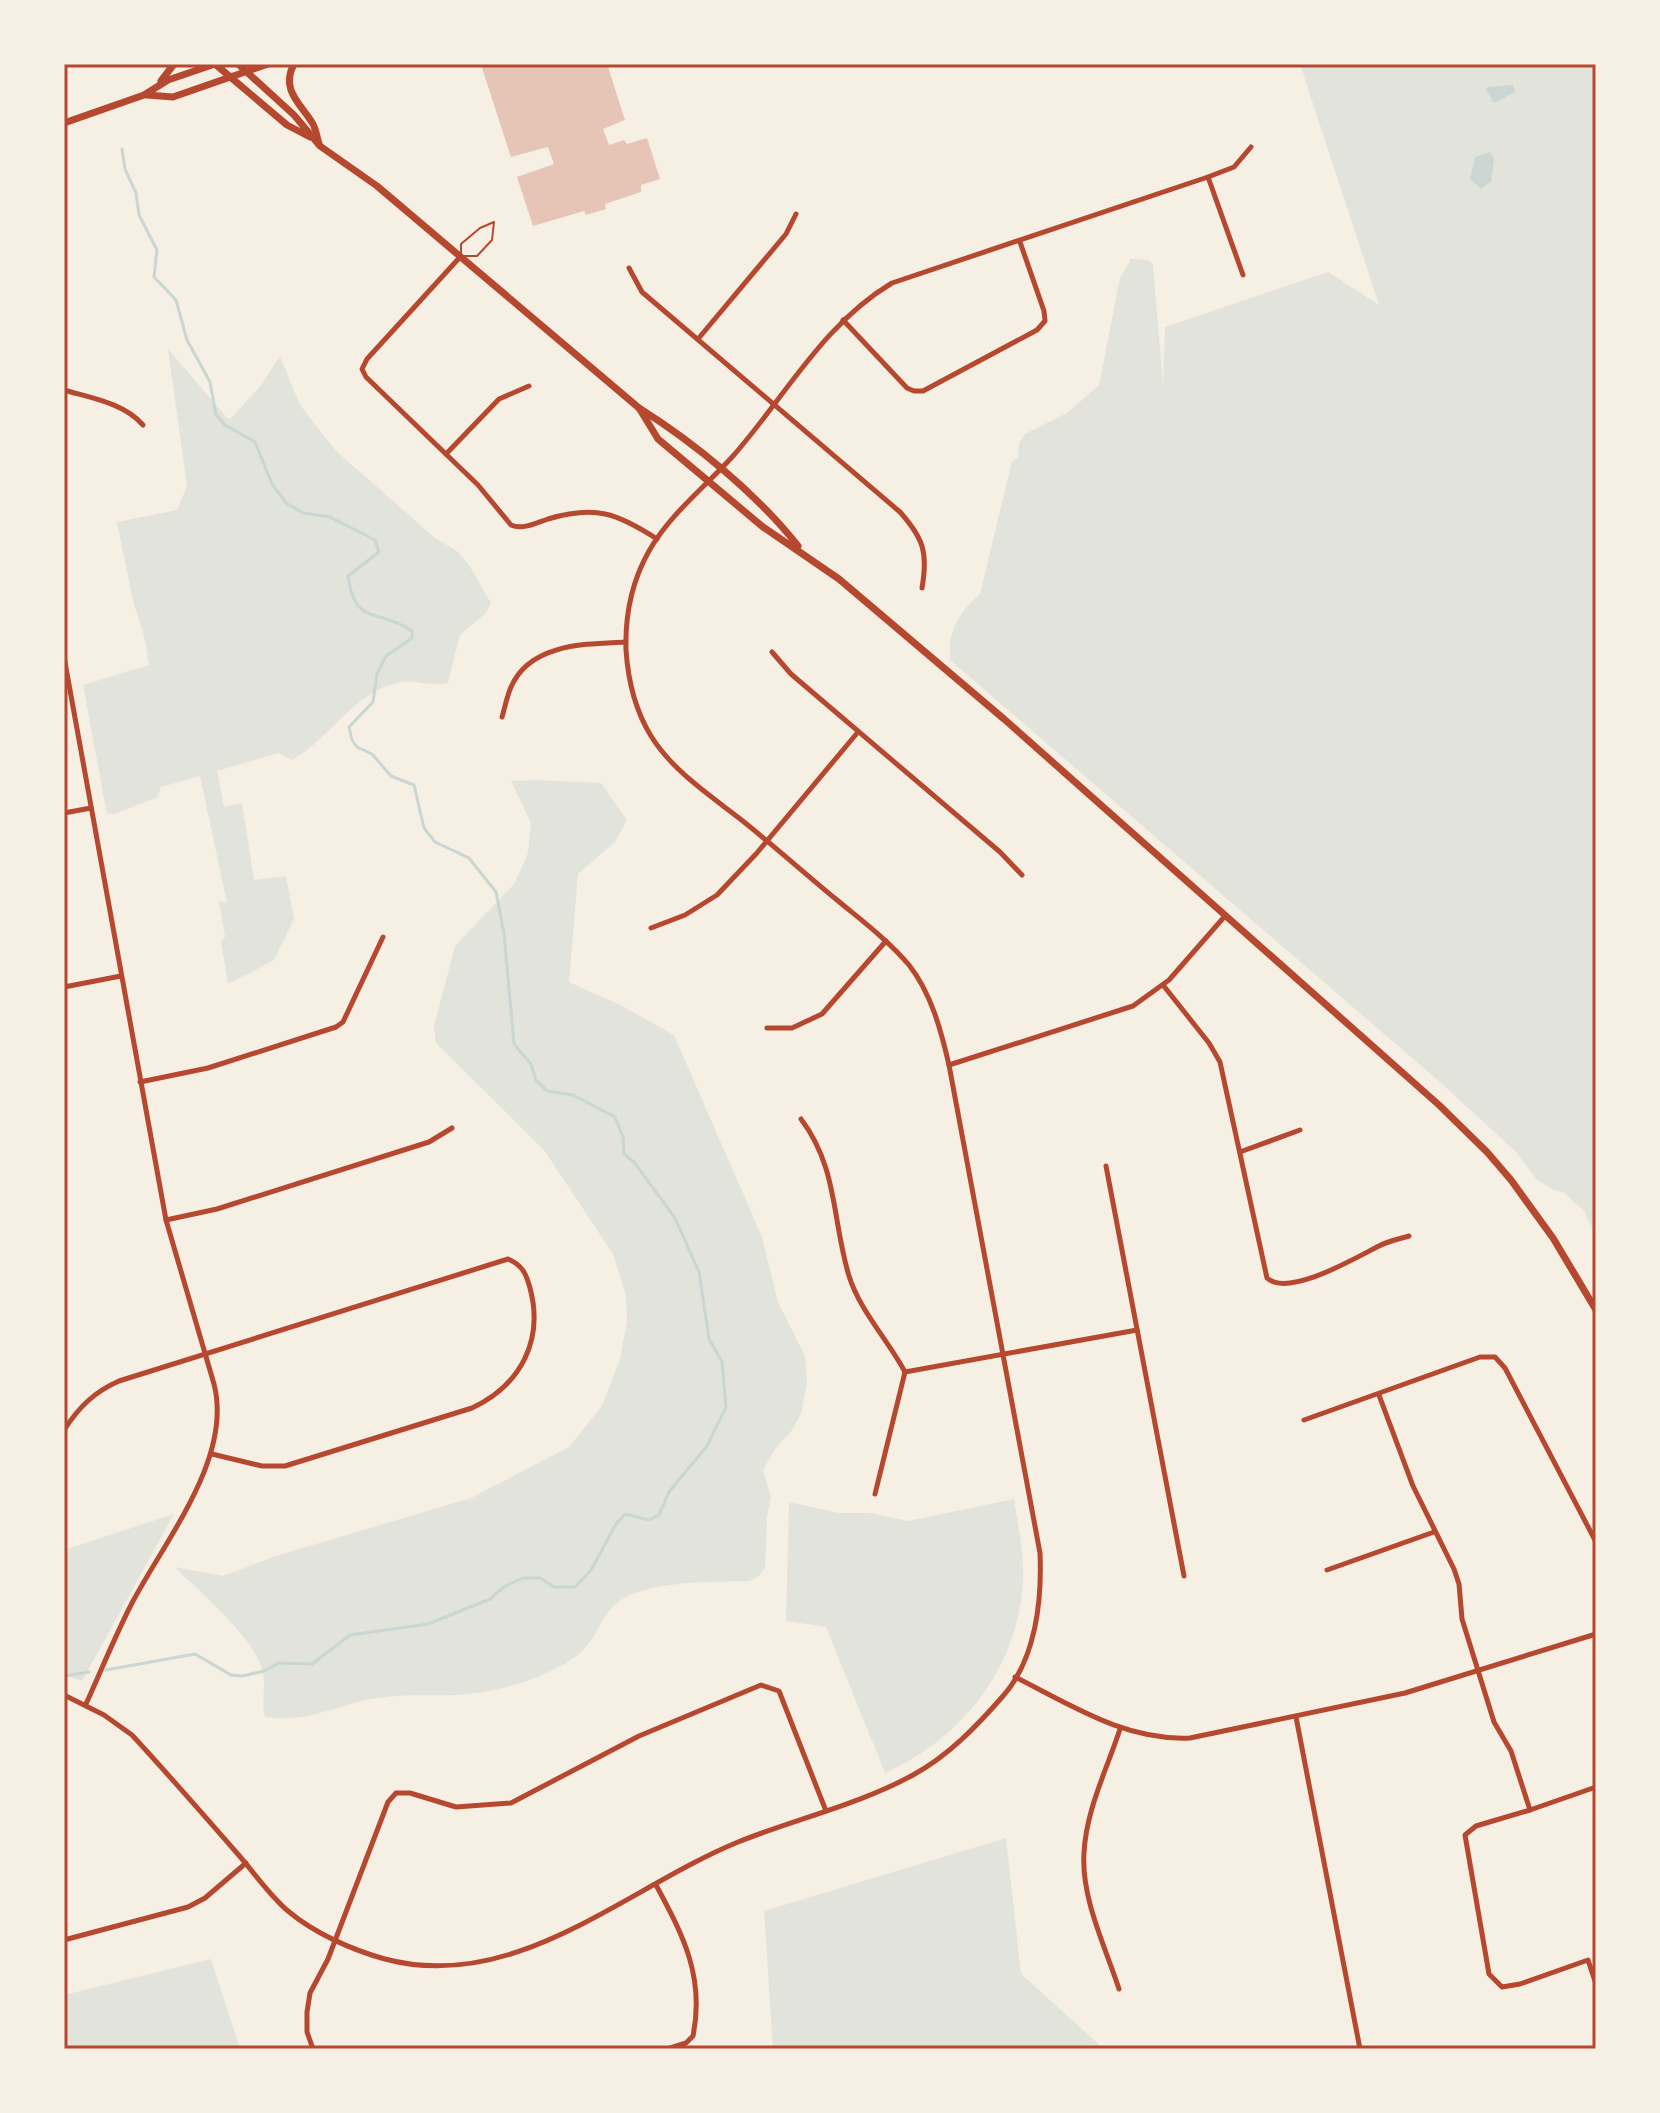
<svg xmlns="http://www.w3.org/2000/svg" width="1660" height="2113" viewBox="0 0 1660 2113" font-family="Literata,serif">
	<rect width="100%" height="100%" fill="#f6efe4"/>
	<g fill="#e2e4dc">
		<path d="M 1300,64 L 1596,64 L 1596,1236 L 1584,1211 L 1563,1192 L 1556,1191 L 1537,1180 L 1516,1152 L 1441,1083 L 950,660 C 948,631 958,613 980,594 L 1012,461 L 1018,458 L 1019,443 L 1025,434 L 1067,413 L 1099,385 L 1120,278 L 1131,259 L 1148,260 L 1153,264 L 1163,384 L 1165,327 L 1328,272 L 1379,305 Z"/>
		<path d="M 168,349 L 229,420 L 259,388 L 280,356 L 300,405 L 335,450 L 435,538 L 457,551 L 469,565 L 491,603 L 486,613 L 460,635 L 448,683 C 425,688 413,675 387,686 C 348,701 328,740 292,760 L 278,753 L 217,771 L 224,807 L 242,803 L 254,880 L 286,876 L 294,919 L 274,960 L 228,984 L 221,941 L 225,937 L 219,901 L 227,903 L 200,776 L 161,787 L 157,797 L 115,814 L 107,814 L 83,685 L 149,665 L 144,636 L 133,601 L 117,522 L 177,510 L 187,486 Z"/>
		<path d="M 536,780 L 601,783 L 627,820 L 615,842 L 578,874 L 569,982 L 624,1007 L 674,1035 L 762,1237 L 778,1302 L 805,1356 L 807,1382 L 801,1414 L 792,1430 L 775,1449 L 763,1470 L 771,1497 L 767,1517 L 765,1568 L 758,1577 L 749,1581 C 711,1583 635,1578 609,1611 C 602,1620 597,1632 590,1642 C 580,1657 562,1666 546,1673 C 519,1686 487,1693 457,1695 C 431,1696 404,1694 378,1698 C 337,1704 308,1724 265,1717 C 261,1702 266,1687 263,1673 C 257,1639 200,1593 175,1567 L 223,1576 L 276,1556 L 471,1498 L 569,1447 L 602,1406 L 620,1359 L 627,1322 L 626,1296 L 613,1254 L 544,1150 L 436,1043 L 434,1026 L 455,946 L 515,883 L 528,853 L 531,823 L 511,781 Z"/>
		<path d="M 1014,1499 C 1018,1525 1024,1552 1023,1578 C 1020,1665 963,1738 885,1773 L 826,1627 L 786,1621 L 789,1502 L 839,1513 L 870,1513 L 908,1521 Z"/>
		<path d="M 174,1514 L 82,1681 L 64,1675 L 64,1550 Z"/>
		<path d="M 1006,1838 L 1021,1974 L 1104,2049 L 773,2049 L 764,1911 Z"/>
		<path d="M 211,1959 L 240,2049 L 64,2049 L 64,1995 Z"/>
	</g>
	<g fill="#c9d6d2">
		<path d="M 1513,85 L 1515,92 L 1494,103 L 1486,90 L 1488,87 Z"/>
		<path d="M 1490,152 L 1494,159 L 1491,182 L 1481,189 L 1470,179 L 1475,157 Z"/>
	</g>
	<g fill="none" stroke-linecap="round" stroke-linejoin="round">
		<g stroke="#c9d6d2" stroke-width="3">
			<path d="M 106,1670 L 195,1654 L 231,1675 L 242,1676 L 264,1671 L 279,1663 L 312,1664 L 350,1635 L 428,1624 L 490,1599 L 505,1586 L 523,1578 L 540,1578 L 554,1587 L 575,1587 L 591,1570 L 616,1524 L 625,1514 L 649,1520 L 659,1515 L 669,1492 L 707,1446 L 726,1407 L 722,1362 L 709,1339 L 699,1272 L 675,1218 L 634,1162 L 624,1154 L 623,1137 L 615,1117 L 573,1095 L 547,1091 L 536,1080 L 531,1064 L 514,1044 L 504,934 L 496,892 L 469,858 L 435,842 L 424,828 L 414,785 L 391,776 L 372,754 L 357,747 L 352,740 L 349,727 L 373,702 L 377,674 L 386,656 L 412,638 L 412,631 C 378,607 355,628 348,576 L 379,552 L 375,540 L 330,517 L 303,513 L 286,503 L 272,484 L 255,442 L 225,425 L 216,415 L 210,382 L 187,340 L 176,300 L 154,277 L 157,250 L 139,215 L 136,193 L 125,169 L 122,149"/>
			<path d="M 64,1676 L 89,1672"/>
		</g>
	</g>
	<path fill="#e6c5b7" d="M 488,64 L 607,64 L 625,120 L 603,129 L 609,145 L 624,140 L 627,144 L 647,138 L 660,179 L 641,185 L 641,192 L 605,204 L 606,209 L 586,215 L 584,211 L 533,226 L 517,177 L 554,164 L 548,147 L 511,157 L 482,68 Z"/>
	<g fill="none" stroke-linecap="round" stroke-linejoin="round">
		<path stroke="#b5482f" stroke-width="2" d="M 494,222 L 492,240 L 477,256 L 461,256 L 461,244 L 480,228 Z"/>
		<g stroke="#b5482f" stroke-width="5">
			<path d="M 1208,177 L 1243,275"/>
			<path d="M 461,256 L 367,359 L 362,369 L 366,377 L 478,485 L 511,525 C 523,530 536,523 548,519 C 595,505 617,513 657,539"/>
			<path d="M 629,268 L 642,292 L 900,512 C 924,539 928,553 922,588"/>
			<path d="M 843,320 L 907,388 L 914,391 L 923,391 L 1037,330 L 1045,321 L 1044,311 L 1020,242"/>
			<path d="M 698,339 L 786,234 L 796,214"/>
			<path d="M 64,390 C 91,398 124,403 143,425"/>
			<path d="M 446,454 L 499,399 L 529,386"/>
			<path d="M 772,652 L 791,674 L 1000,852 L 1022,875"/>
			<path d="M 64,657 L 166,1220 L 214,1384 C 233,1458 165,1540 132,1603 C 115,1636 101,1671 86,1704"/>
			<path d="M 502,717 C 505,707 507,696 511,687 C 530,643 586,644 626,642"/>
			<path d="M 64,813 L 91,808"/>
			<path d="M 651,928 L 685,915 L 717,895 L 756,854 L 858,732"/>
			<path d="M 1163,985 L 1209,1043 L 1220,1062 L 1267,1278 C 1288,1298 1357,1257 1379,1246 C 1388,1241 1399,1239 1409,1236"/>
			<path d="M 64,987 L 121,976"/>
			<path d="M 767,1028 L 792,1028 L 822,1014 L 886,941"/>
			<path d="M 949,1065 L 1133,1006 L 1169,980 L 1225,916"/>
			<path d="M 140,1082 L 208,1068 L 336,1027 L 343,1022 L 383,937"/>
			<path d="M 801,1119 C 838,1168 832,1220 849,1276 C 860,1311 888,1340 905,1372"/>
			<path d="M 1240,1152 L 1300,1130"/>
			<path d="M 1106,1166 L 1184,1576"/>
			<path d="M 166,1220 L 217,1209 L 429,1142 L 452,1128"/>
			<path d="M 905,1372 L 1137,1330"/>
			<path d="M 1379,1395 L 1413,1486 L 1454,1569 L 1459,1584 L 1462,1619 L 1494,1722 L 1511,1751 L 1530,1810 L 1476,1826 L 1465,1835 L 1489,1974 L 1502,1987 L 1520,1984 L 1588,1960 L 1596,1984"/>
			<path d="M 1304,1420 L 1480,1357 L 1495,1357 L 1505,1368 L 1596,1542"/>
			<path d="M 64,1430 C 79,1407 94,1392 119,1381 L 508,1259 C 522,1265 526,1273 530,1288 C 544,1340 521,1385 472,1408 L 285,1466 L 262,1466 L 212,1454"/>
			<path d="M 875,1494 L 905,1372"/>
			<path d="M 1327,1570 L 1434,1532"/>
			<path d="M 1015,1677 C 1071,1705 1125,1741 1190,1738 L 1405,1693 L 1596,1634"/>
			<path d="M 64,1695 L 104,1715 L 132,1735 C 167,1773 202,1813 236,1852 C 253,1871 269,1895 288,1911 C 314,1933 352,1950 385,1959 C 515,1994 626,1888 738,1842 C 795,1819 858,1805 913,1775 C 948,1756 977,1726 1003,1696 C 1036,1659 1042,1600 1040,1553 L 949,1065 C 941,1030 931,993 909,965 C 888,940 861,920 837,900 C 804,873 772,844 739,818 C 708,794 672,770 651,736 C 635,710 628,680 626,650 C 625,616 632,581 649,551 C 670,514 705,487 733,456 C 785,397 823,324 892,283 L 1208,177 L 1234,167 L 1251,147"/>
			<path d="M 1296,1717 L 1360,2049"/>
			<path d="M 1530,1810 L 1596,1787"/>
			<path d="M 656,1885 C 683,1935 705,1977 693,2036 L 686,2043 L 667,2049"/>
			<path d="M 64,1940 L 188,1907 L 205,1898 L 246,1863"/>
			<path d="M 1119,1989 C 1105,1946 1081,1898 1084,1853 C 1086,1810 1107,1769 1120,1729"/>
			<path d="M 313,2049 L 307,2032 L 307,2012 L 310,1993 L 328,1959 L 388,1802 L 396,1793 L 410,1793 L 456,1807 L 511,1803 L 639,1736 L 761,1685 L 779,1691 L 826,1811"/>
		</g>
		<g stroke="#b5482f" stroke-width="7">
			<path d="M 215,64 L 287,125 L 310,137"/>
			<path d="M 238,64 L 294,115 L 320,146 L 377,186 L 639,408 C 695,443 758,495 798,546"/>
			<path d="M 294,64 C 280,90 301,104 313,124 C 316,130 317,137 319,144"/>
			<path d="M 161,81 L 174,64"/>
			<path d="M 147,95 L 173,97 L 268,64"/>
			<path d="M 64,123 L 144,95 L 168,80 L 215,64"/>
			<path d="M 639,408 L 658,439 L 763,527 L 839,579 L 1004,719 L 1439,1105 L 1487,1152 L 1511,1180 L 1553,1238 L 1596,1310"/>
		</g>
	</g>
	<rect width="1660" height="2113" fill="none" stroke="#f6efe4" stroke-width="132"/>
	<rect x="66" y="66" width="1528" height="1981" fill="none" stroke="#b5482f" stroke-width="3"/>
</svg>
